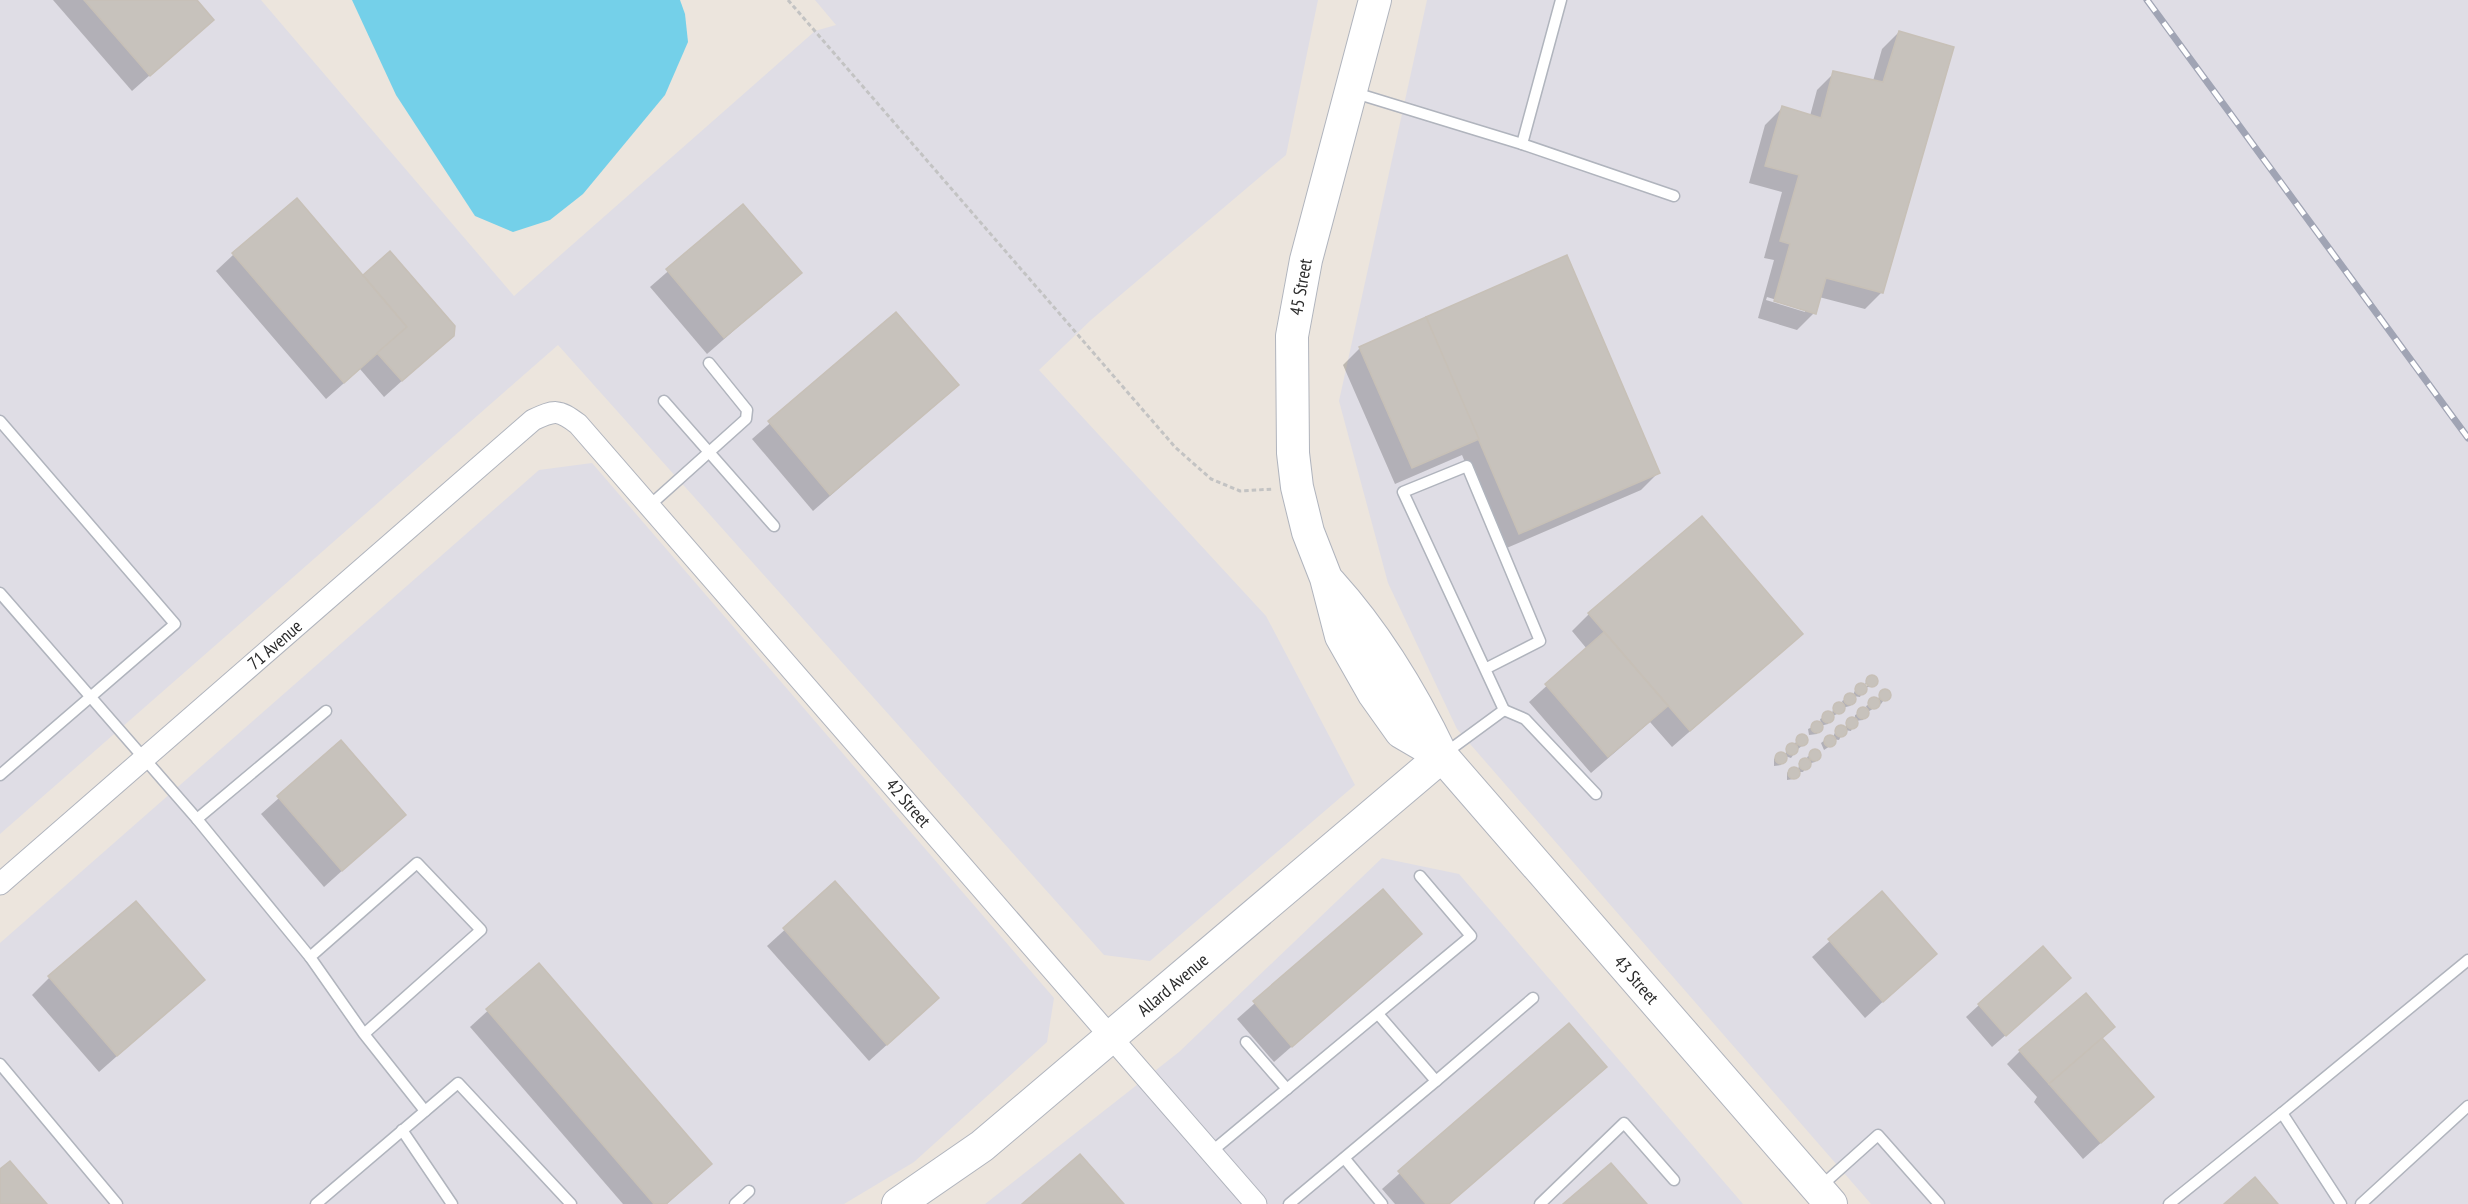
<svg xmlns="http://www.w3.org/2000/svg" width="2468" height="1204" viewBox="0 0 2468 1204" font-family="'PT Sans Narrow',sans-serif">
	<rect width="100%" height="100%" fill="#ece5dd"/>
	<g fill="#dfdde5">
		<path d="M 0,0 L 261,0 L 514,296 L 815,31 L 836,25 L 815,0 L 1318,0 L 1286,155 L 1091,320 L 1039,370 L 1266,616 L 1355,785 L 1150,961 L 1104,955 L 558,345 L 0,834 Z"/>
		<path d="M 1427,0 L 2468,0 L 2468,1204 L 1871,1204 L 1457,729 L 1388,583 L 1339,401 Z"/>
		<path d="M 592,463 L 1054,998 L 1047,1042 L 914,1162 L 844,1204 L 0,1204 L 0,943 L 539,470 Z"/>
		<path d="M 1382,858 L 1459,874 L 1743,1204 L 985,1204 L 1179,1052 Z"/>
	</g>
	<path fill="#74d0e9" d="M 352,0 L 680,0 L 685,14 L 688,42 L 665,95 L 583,194 L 550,220 L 513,232 L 475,216 L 396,95 Z"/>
	<g fill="#0003" fill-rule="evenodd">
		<path d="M 53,0 L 195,0 L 212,20 L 132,91 Z"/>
		<path d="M 1899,32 L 1882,292 L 1865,309 L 1819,297 L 1814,313 L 1797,330 L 1758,318 L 1774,260 L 1764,258 L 1782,192 L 1749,183 L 1765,125 L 1782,108 L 1810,116 L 1817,90 L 1834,73 L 1873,81 L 1882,49 ZM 1767,297 L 1805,309 L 1805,312 L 1766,300 Z"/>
		<path d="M 743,206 L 800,273 L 707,354 L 650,287 Z"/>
		<path d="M 390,254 L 453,335 L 384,397 L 360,369 L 326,399 L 216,271 L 233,255 L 362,278 Z"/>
		<path d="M 896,314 L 956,385 L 813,511 L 752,439 Z"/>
		<path d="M 1360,348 L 1658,473 L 1641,490 L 1502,550 L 1462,455 L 1395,484 L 1343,365 Z"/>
		<path d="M 1589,614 L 1801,634 L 1672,747 L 1650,722 L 1591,773 L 1529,702 L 1587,649 L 1572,631 Z"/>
		<path d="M 1868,678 L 1875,678 L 1874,685 L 1874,683 L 1865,684 Z"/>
		<path d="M 1857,686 L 1873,686 L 1864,688 L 1860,697 L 1853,696 L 1854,702 L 1850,706 L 1842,708 L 1843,711 L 1831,717 L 1828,724 L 1820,726 L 1817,734 L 1809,735 L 1808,729 L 1821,723 L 1820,719 L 1832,713 L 1834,707 L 1843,704 L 1842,701 L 1853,695 Z"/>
		<path d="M 1884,690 L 1889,693 L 1881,704 L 1866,713 L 1863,720 L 1855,721 L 1851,731 L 1844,730 L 1839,740 L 1832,739 L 1833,744 L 1824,750 L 1821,743 L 1825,740 L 1833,737 L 1837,728 L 1845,729 L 1848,720 L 1855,720 L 1855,715 L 1867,709 L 1866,706 L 1877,700 Z"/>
		<path d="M 1803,736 L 1807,742 L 1798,749 L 1794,744 Z"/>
		<path d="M 341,743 L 404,815 L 324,887 L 261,814 Z"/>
		<path d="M 1790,745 L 1795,747 L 1794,754 L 1791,758 L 1785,756 L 1781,765 L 1774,766 L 1774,759 L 1778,755 L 1784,756 Z"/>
		<path d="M 1818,751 L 1819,758 L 1815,762 L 1808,764 L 1803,772 L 1797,772 L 1798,776 L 1794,779 L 1787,780 L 1787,773 L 1791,769 L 1798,769 L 1801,761 L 1808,761 L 1807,757 Z"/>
		<path d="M 835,884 L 920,1015 L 869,1061 L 767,946 Z"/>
		<path d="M 1382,891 L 1420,934 L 1274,1062 L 1237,1019 Z"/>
		<path d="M 1882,894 L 1935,954 L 1865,1018 L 1812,957 Z"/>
		<path d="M 538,965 L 710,1164 L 667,1204 L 623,1204 L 470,1027 Z"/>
		<path d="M 49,978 L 203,980 L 99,1072 L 32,995 Z"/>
		<path d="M 2056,991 L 1992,1047 L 1966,1017 L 1979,1005 Z"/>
		<path d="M 1568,1025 L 1605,1067 L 1449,1204 L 1395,1204 L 1382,1189 Z"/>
		<path d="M 2113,1027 L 2101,1039 L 2152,1097 L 2083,1159 L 2034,1102 L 2037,1097 L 2007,1064 L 2020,1051 Z"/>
	</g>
	<g fill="#c7c2bc" stroke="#c7c0b7" stroke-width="1.5">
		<path d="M 84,0 L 197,0 L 214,20 L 150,76 Z"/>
		<path d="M 1899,31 L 1954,47 L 1883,293 L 1826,278 L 1816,314 L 1774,301 L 1790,244 L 1780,241 L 1799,175 L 1765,166 L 1782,106 L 1821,118 L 1833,71 L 1883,82 Z"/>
		<path d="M 297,198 L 407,327 L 344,383 L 232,253 Z"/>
		<path d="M 743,204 L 802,273 L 724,338 L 666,269 Z"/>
		<path d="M 390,251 L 455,326 L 454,336 L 402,381 L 377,353 L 407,327 L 363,275 Z"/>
		<path d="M 1567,255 L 1660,473 L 1519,534 L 1426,317 Z"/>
		<path d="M 896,312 L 959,385 L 830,495 L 768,421 Z"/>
		<path d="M 1426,317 L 1479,439 L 1412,468 L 1359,347 Z"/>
		<path d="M 1702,516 L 1803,634 L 1690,731 L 1588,613 Z"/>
		<path d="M 1604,632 L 1668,706 L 1608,757 L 1545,684 Z"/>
		<circle cx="1872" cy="681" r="6"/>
		<circle cx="1861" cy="689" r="6"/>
		<circle cx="1885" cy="695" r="6"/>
		<circle cx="1850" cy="699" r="6"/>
		<circle cx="1874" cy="703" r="6"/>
		<circle cx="1839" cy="708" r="6"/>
		<circle cx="1863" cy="713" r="6"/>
		<circle cx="1828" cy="717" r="6"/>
		<circle cx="1852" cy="723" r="6"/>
		<circle cx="1817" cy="727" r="6"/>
		<circle cx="1841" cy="731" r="6"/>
		<circle cx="1802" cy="740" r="6"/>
		<circle cx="1830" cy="741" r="6"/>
		<path d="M 341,740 L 406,815 L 342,871 L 277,796 Z"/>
		<circle cx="1792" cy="749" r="6"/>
		<circle cx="1815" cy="755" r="6"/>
		<circle cx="1781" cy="758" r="6"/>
		<circle cx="1805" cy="764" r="6"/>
		<circle cx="1794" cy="773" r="6"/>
		<path d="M 835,881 L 939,998 L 887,1045 L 783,928 Z"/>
		<path d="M 1383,889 L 1422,934 L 1292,1047 L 1253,1001 Z"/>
		<path d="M 1882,891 L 1937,954 L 1883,1002 L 1828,939 Z"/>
		<path d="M 136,901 L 205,980 L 117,1056 L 48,976 Z"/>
		<path d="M 2043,946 L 2071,978 L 2006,1036 L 1978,1004 Z"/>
		<path d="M 539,963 L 712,1164 L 666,1204 L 654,1204 L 486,1009 Z"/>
		<path d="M 2086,993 L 2115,1027 L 2049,1084 L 2019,1050 Z"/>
		<path d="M 1569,1023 L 1607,1067 L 1449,1204 L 1426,1204 L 1398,1171 Z"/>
		<path d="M 2102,1038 L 2154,1097 L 2101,1143 L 2049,1084 Z"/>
		<path d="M 1080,1154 L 1124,1204 L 1022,1204 Z"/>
		<path d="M 10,1161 L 47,1204 L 0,1204 L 0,1169 Z"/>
		<path d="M 1611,1163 L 1647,1204 L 1563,1204 Z"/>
		<path d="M 2255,1177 L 2278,1204 L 2224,1204 Z"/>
	</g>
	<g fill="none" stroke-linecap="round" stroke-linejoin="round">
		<defs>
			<g id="lane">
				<path d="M 1352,92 L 1522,144 L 1561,0"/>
				<path d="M 1522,144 L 1674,196"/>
				<path d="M 664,401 L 774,526"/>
				<path d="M 0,421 L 175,624 L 0,775"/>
				<path d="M 649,506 L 746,419 L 747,410 L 709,363"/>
				<path d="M 0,593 L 197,819 L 310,957"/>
				<path d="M 1504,710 L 1525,719 L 1596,794"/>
				<path d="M 1444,754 L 1504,710 L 1403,492 L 1467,466 L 1540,641 L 1485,669"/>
				<path d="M 197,819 L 326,711"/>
				<path d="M 1378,1014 L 1436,1081 L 1533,998"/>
				<path d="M 364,1034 L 481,930 L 417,863 L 310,957 L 364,1034 L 425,1111"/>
				<path d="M 1246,1042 L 1287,1089"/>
				<path d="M 0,1064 L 117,1204"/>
				<path d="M 2282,1113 L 2468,960"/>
				<path d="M 402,1130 L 452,1204"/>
				<path d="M 1211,1152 L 1471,936 L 1420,876"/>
				<path d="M 1345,1159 L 1382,1204"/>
				<path d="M 1820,1187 L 1878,1135 L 1939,1204"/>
				<path d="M 316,1204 L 458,1083 L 571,1204"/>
				<path d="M 735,1204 L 749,1191"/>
				<path d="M 1289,1204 L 1436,1081"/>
				<path d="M 1540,1204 L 1624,1123 L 1674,1180"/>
				<path d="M 2169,1204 L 2282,1113 L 2341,1204"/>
				<path d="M 2361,1204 L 2468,1106"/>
			</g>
			<path id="street" d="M 0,884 L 533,420 C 555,410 558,409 578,424 L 1256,1204"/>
			<g id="secondary">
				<path d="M 1375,0 L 1306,260 L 1292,336 L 1293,453 L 1297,487 L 1308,532 L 1326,578 L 1341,636 L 1374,694 L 1401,732 L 1442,756"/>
				<path d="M 1330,583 C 1377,635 1412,693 1442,756 L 1831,1204"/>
				<path d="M 898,1204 L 982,1146 L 1442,756"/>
			</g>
		</defs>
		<use href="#lane" stroke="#b0b4bd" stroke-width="13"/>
		<use href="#street" stroke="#b0b4bd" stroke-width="23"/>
		<use href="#secondary" stroke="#b0b4bd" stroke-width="34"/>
		<path stroke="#c3c3c3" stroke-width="3" stroke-dasharray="4.5 3" stroke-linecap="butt" d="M 788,0 L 1175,447 L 1211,479 L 1240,491 L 1274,489"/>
		<use href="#lane" stroke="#fff" stroke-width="10"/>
		<use href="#street" stroke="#fff" stroke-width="21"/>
		<use href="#secondary" stroke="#fff" stroke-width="32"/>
		<defs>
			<path id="rail" d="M 2147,0 L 2468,438"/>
		</defs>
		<use href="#rail" stroke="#a0a4b4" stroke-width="7"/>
		<use href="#rail" stroke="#fff" stroke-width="4.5" stroke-dasharray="14" stroke-linecap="butt"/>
	</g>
	<g text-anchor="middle" stroke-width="4.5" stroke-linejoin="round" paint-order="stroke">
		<g font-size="18" fill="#2a2a2a" stroke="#fff">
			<text transform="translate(1301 287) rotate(-80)" y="6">45 Street</text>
			<text transform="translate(275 645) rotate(-41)" y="6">71 Avenue</text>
			<text transform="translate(908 803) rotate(49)" y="6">42 Street</text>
			<text transform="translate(1636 980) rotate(49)" y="6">43 Street</text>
			<text transform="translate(1173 985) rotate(-40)" y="6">Allard Avenue</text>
		</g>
	</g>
</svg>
